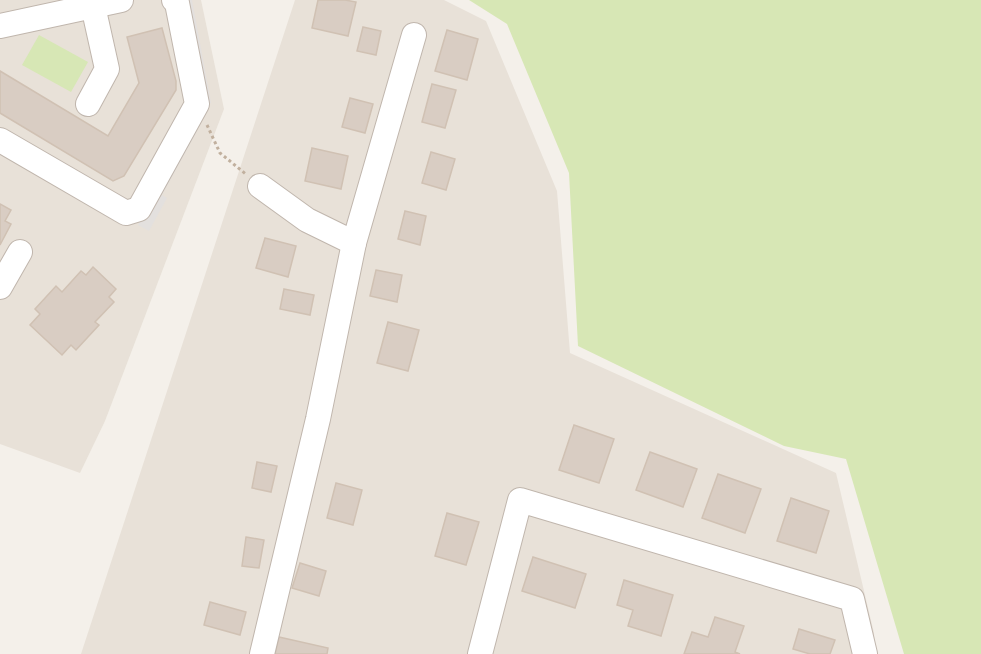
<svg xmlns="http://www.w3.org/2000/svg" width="981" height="654" viewBox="0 0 981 654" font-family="Arial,sans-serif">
	<rect width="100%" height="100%" fill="#f4f0ea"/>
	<g fill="#e8e1d8">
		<path d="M 0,0 L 201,0 L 224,109 L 105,421 L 80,473 L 0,444 Z"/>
		<path d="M 295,0 L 444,0 L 486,21 L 557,191 L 570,353 L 836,473 L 874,633 L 875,654 L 81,654 Z"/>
	</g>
	<g fill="#d7e7b5">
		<path d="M 469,0 L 981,0 L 981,654 L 904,654 L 846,459 L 784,446 L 578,346 L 569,173 L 507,24 Z"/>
		<path d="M 39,35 L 88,62 L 71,92 L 22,65 Z"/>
	</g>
	<g fill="#e3e0de">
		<path d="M 181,0 L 192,0 L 211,103 L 201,105 Z"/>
		<path d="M 188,126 L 197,131 L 162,195 L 167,198 L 149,231 L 138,225 Z"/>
	</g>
	<g fill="#d9cdc3" stroke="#d0c1b3" stroke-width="1.5">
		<path d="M 318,0 L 345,0 L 356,2 L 348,36 L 312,28 Z"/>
		<path d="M 363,27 L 381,31 L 376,55 L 357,51 Z"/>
		<path d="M 162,28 L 176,81 L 176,90 L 124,176 L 113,181 L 0,113 L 0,71 L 108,136 L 139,83 L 127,37 Z"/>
		<path d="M 447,30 L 478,39 L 467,80 L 435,71 Z"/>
		<path d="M 432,84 L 456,90 L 445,128 L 422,122 Z"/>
		<path d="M 350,98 L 373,104 L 365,133 L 342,127 Z"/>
		<path d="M 312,148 L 348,156 L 341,189 L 305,181 Z"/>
		<path d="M 431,152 L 455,159 L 446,190 L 422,183 Z"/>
		<path d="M 0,204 L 11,210 L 5,221 L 11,224 L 0,245 Z"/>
		<path d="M 405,211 L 426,216 L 420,245 L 398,239 Z"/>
		<path d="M 265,238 L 296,246 L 288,277 L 256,268 Z"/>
		<path d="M 93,267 L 116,289 L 109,297 L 114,302 L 95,322 L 99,325 L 76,350 L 71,345 L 62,355 L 30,325 L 40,314 L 35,309 L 56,286 L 62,292 L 81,271 L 86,275 Z"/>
		<path d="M 376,270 L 402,275 L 397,302 L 370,296 Z"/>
		<path d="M 284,289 L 314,295 L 310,315 L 280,309 Z"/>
		<path d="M 388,322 L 419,330 L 408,371 L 377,363 Z"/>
		<path d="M 574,425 L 614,439 L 599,483 L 559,470 Z"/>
		<path d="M 650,452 L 697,469 L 683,507 L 636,490 Z"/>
		<path d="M 257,462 L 277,466 L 271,492 L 252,488 Z"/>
		<path d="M 718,474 L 761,489 L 745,533 L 702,518 Z"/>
		<path d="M 336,483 L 362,490 L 353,525 L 327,518 Z"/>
		<path d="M 791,498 L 829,511 L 816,553 L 777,541 Z"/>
		<path d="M 447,513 L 479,522 L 466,565 L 435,556 Z"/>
		<path d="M 246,537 L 264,540 L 259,568 L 242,566 Z"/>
		<path d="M 533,557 L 586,574 L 575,608 L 522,591 Z"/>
		<path d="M 300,563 L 326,571 L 319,596 L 292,588 Z"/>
		<path d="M 624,580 L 673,595 L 661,636 L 628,626 L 633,610 L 617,605 Z"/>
		<path d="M 210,602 L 246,612 L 240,635 L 204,625 Z"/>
		<path d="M 715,617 L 744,626 L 735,652 L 740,654 L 684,654 L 692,632 L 708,637 Z"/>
		<path d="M 799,629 L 835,640 L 830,654 L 810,654 L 793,649 Z"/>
		<path d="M 279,637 L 328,648 L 327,654 L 275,654 Z"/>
	</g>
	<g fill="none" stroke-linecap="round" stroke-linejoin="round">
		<defs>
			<g id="minor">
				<path d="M 0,26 L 121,0"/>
				<path d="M 88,104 L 107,69 L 93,6"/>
				<path d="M 0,140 L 126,213 L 139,209 L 197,104 L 177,3 L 174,0"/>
				<path d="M 260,186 L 307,220 L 354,243"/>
				<path d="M 0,287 L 20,252"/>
				<path d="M 262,654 L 318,419 L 354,243 L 414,35"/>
				<path d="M 480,654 L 520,500 L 852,599 L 865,654"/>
			</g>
		</defs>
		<use href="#minor" stroke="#c0b6ad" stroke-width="26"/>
		<path stroke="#c1b09e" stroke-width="3" stroke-dasharray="3 3" stroke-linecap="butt" d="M 207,125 L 220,153 L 247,175"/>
		<use href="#minor" stroke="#fff" stroke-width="24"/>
	</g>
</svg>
